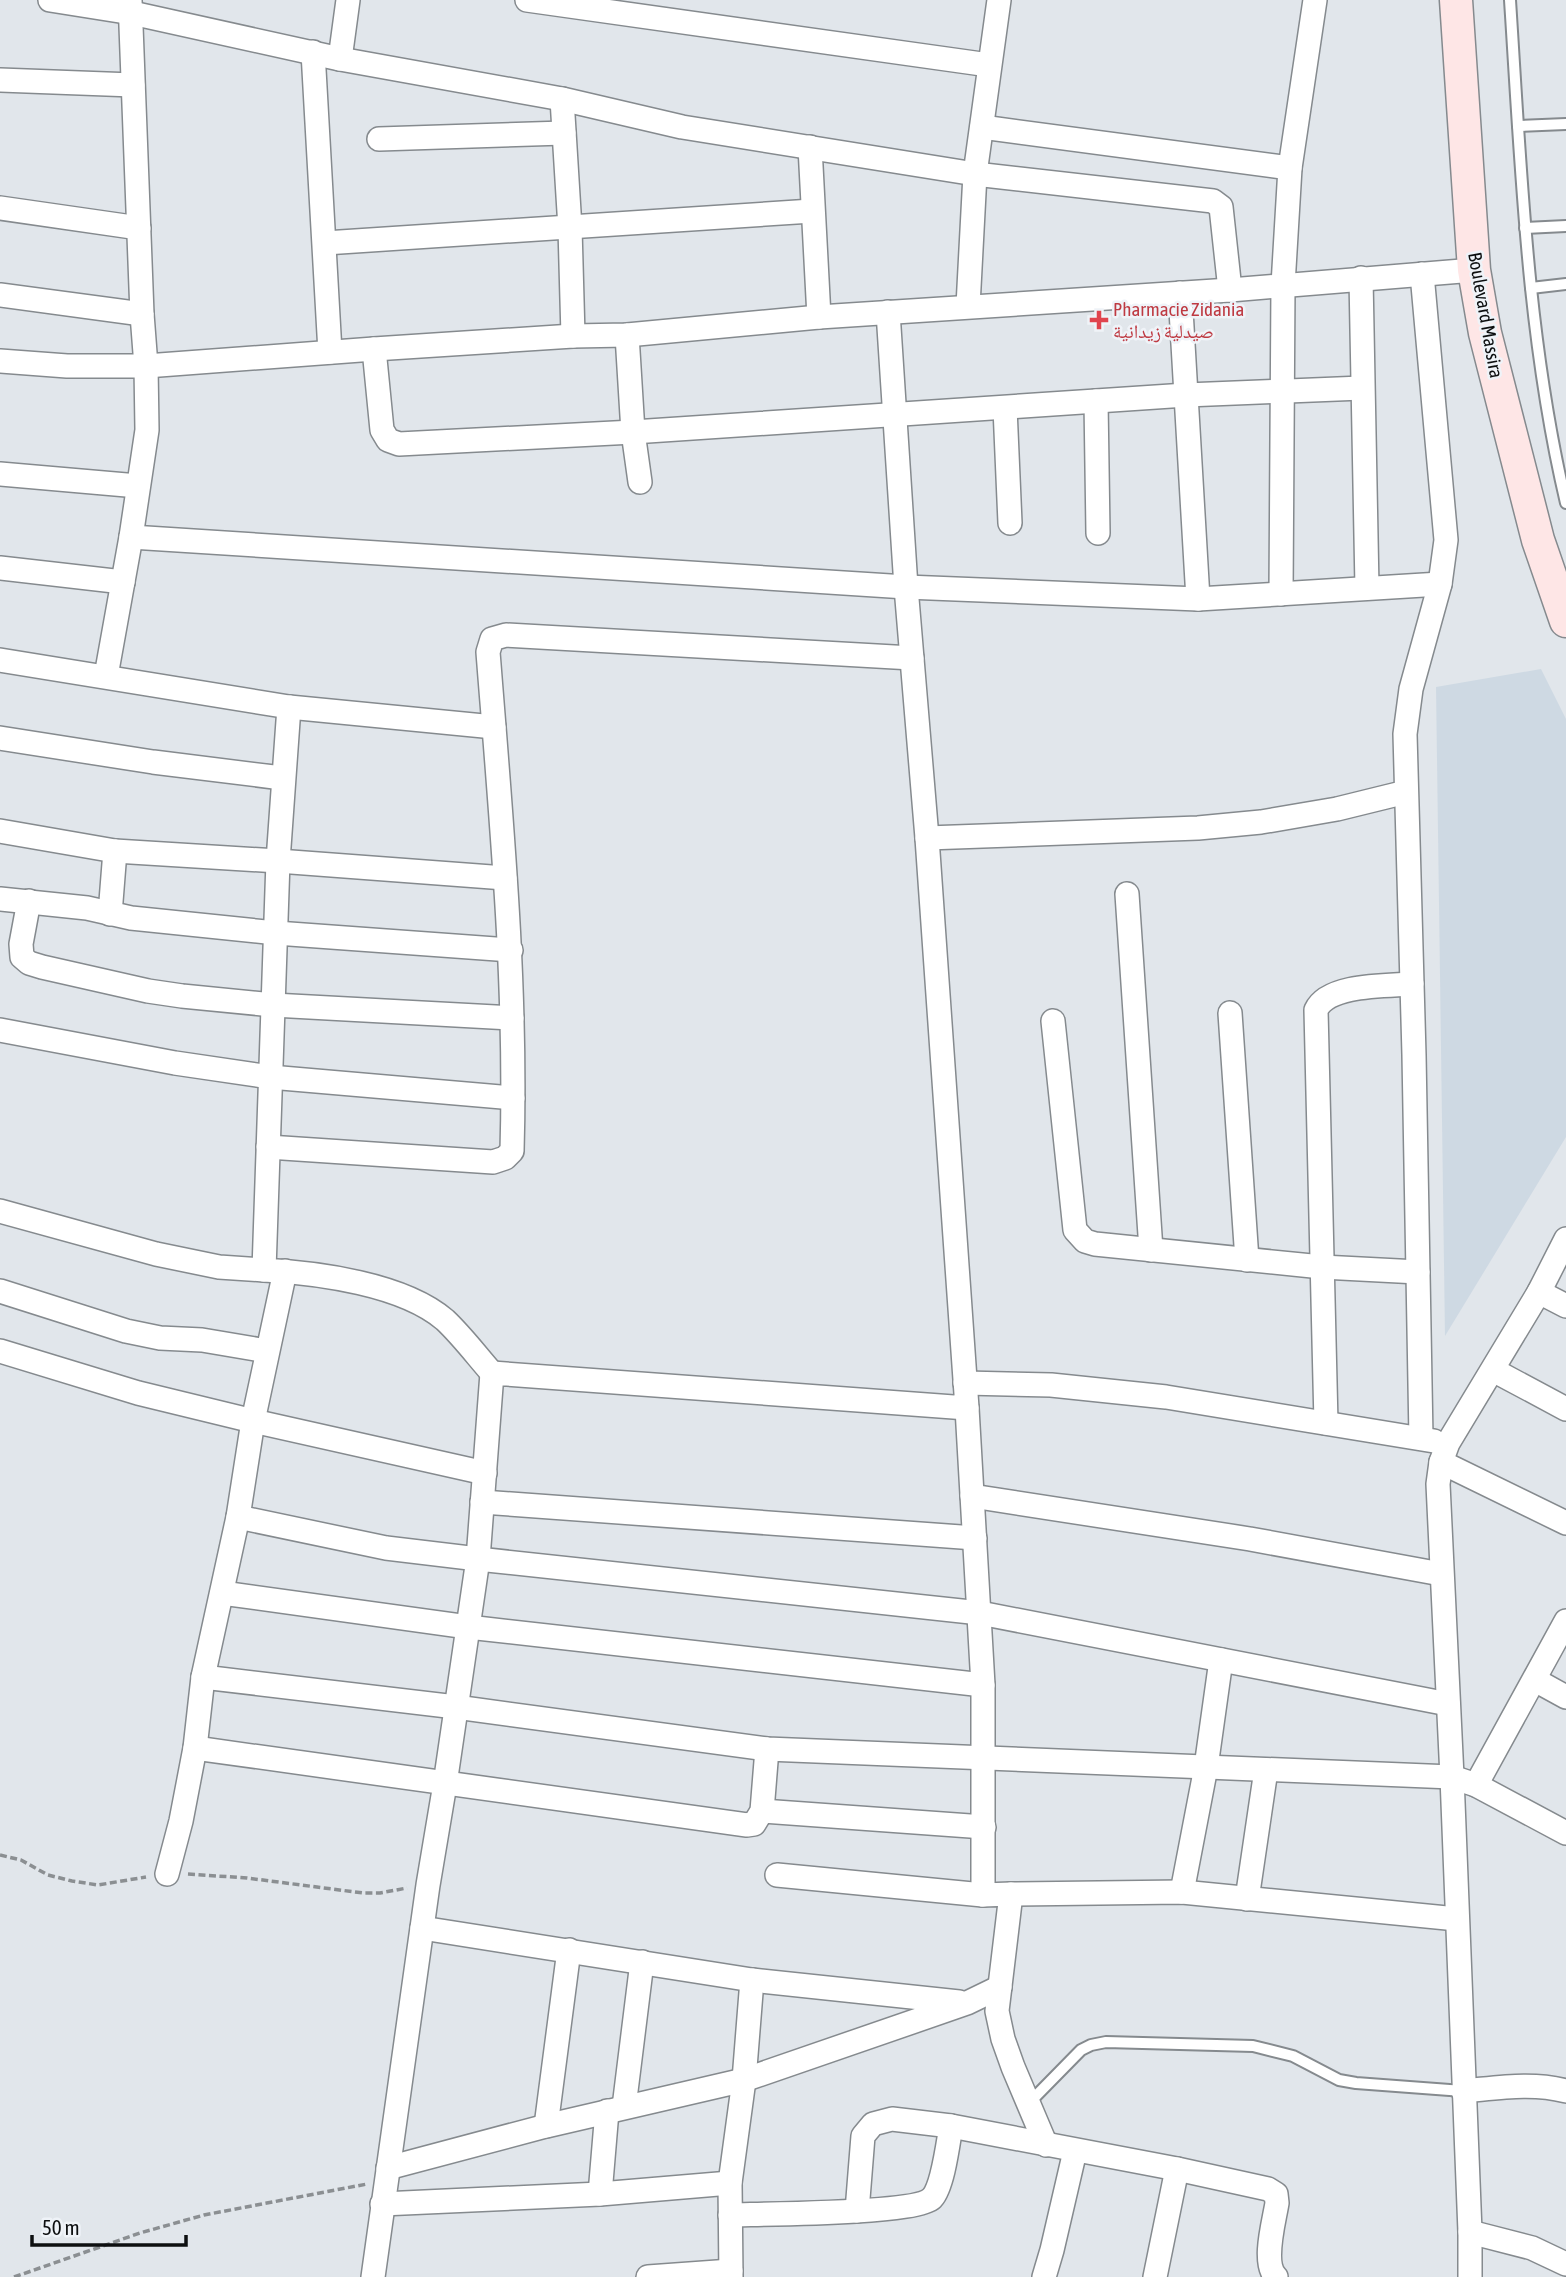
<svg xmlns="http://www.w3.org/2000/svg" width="1566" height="2277" viewBox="0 0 1566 2277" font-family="'Asap Condensed','Noto Naskh Arabic',sans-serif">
	<rect width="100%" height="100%" fill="#e1e6eb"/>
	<path fill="#ced9e3" d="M 1541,669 L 1566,719 L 1566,1137 L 1445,1336 L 1436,687 Z"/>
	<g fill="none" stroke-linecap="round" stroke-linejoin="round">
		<defs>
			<g id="service">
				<path d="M 1510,0 C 1521,168 1527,338 1566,503"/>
				<path d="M 1518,126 L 1566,124"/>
				<path d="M 1525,228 L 1566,226"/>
				<path d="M 1531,288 L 1566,284"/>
				<path d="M 1028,2104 L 1081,2050 L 1091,2045 L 1106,2042 L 1253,2046 L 1293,2056 L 1339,2080 L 1356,2083 L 1463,2091"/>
			</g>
			<g id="minor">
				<path d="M 50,0 L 132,13 L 340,59 L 562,99 L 682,127 L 975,174 L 1213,201 L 1221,207 L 1230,290"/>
				<path d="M 527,0 L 989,65"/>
				<path d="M 313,52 L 330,352"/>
				<path d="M 340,59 L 348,0"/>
				<path d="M 0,80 L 133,85"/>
				<path d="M 562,99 L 570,228 L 573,336"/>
				<path d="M 982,127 L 1290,168"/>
				<path d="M 379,139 L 564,133"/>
				<path d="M 810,147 L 819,317"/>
				<path d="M 0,208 L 139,228"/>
				<path d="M 325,243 L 812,211"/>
				<path d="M 1361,278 L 1367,588"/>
				<path d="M 1180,293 L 1198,599"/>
				<path d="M 0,295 L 142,314"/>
				<path d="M 968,306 L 975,174 L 999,0"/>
				<path d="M 627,335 L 633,432 L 640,482"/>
				<path d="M 374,349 L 382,430 L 388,440 L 399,444 L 633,432 L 1186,395 L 1362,388"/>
				<path d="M 0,361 L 67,366 L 146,366 L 374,349 L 573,336 L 627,335 L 819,317 L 1230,290 L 1474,270"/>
				<path d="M 1096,401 L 1098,533"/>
				<path d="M 1005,408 L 1010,523"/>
				<path d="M 0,474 L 138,486"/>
				<path d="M 131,537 L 906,587 L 1198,599 L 1440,584"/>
				<path d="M 0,568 L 123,582"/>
				<path d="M 1281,594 L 1283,285 L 1290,168 L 1315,0"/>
				<path d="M 0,660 L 289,707 L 494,727"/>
				<path d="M 106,676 L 131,537 L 147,430 L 146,366 L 142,314 L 130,0"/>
				<path d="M 289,707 L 278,861 L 264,1270 C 318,1273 403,1284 445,1320 C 462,1336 477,1356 492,1373"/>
				<path d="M 0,738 L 153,762 L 282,778"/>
				<path d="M 0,831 L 115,851 L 278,861 L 505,878"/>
				<path d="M 927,838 L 1198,828 L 1261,822 L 1337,809 L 1406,792"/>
				<path d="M 1127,894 L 1151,1250"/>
				<path d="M 0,899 L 87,908 L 131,918 L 276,933 L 511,950"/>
				<path d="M 29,901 L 21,944 L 22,957 L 29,963 L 42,967 L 148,991 L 182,996 L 273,1005 L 512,1018"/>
				<path d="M 110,914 L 115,851"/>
				<path d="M 1230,1013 L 1247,1260"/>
				<path d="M 1053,1021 L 1075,1230 L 1085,1241 L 1095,1244 L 1322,1267 L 1418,1272"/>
				<path d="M 0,1030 L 175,1063 L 270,1077 L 513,1098"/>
				<path d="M 268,1147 L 493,1162 L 505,1158 L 512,1151 C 517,984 501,818 488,652 L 492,639 L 506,635 L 912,658"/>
				<path d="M 0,1211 L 156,1254 L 219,1267 L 264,1270"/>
				<path d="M 0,1291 L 126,1331 L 160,1338 L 202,1340 L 267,1351"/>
				<path d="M 1539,1292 L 1566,1306"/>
				<path d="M 0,1351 L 138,1393 L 253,1421 L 485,1473"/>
				<path d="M 1493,1370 L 1566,1409"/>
				<path d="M 965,1383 L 1051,1385 L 1166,1397 L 1434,1441"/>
				<path d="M 967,1408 L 983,1685 L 983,1895 L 1011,1894 L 997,2011 L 1003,2039 L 1013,2067 L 1046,2145"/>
				<path d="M 1326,1423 L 1316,1010 C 1328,984 1386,986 1412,984"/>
				<path d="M 1421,1438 L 1414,1055 L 1405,734 L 1411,689 L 1440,584 L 1446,540 L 1422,274"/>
				<path d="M 1441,1462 L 1566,1523"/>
				<path d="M 972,1496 L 1250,1539 L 1441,1574"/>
				<path d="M 482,1502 L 975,1538"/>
				<path d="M 238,1517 L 386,1548 L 478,1559 L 980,1613 L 1448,1704"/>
				<path d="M 222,1593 L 468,1627 L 983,1685"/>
				<path d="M 203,1677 L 456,1707 L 767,1749 L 1452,1777 L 1476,1785 L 1566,1833"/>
				<path d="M 1535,1680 L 1566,1697"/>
				<path d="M 195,1748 L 747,1825 L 754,1824 L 762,1811 L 767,1749"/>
				<path d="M 1476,1785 L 1566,1621"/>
				<path d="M 762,1811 L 984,1827"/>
				<path d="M 167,1874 L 181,1821 L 195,1748 L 203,1677 L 238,1517 L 253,1421 L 285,1271"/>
				<path d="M 777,1875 L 983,1895"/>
				<path d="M 1182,1892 L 1206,1767 L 1221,1660"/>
				<path d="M 1011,1894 L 1182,1892 L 1457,1919"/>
				<path d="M 1247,1899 L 1266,1770"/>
				<path d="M 422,1928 L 752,1980 L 959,2002"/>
				<path d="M 1463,2091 C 1498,2088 1532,2082 1566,2091"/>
				<path d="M 624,2107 L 642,1962"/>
				<path d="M 546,2126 L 569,1950"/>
				<path d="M 388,2168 L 546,2126 L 744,2080 L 967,2003 L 1000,1987"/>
				<path d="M 600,2194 L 607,2111"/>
				<path d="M 382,2204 L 600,2194 L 730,2183"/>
				<path d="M 857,2211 L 863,2136 L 873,2124 L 892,2119 L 951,2126 L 1177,2169 L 1268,2189 L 1276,2194 L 1277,2203 C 1274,2222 1262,2263 1276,2277"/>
				<path d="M 730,2215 C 761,2214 916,2214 932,2198 C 943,2186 948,2143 951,2126"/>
				<path d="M 1470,2232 L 1532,2248 L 1566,2264"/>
				<path d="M 373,2277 L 428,1885 L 445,1784 L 478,1559 L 492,1373 L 967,1408 L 927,838 L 906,587 L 888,312"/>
				<path d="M 648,2277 L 731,2271"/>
				<path d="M 731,2277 L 730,2183 L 744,2080 L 752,1980"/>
				<path d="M 1044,2277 L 1052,2250 L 1075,2151"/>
				<path d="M 1155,2277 L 1177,2169"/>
				<path d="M 1470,2277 L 1470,2232 L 1452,1777 L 1438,1484 L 1441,1462 L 1448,1443 L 1539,1292 L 1566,1239"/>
			</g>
			<path id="secondary" d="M 1456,0 L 1474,270 L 1485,333 L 1538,540 L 1566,621"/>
		</defs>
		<use href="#service" stroke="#858a8e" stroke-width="14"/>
		<use href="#minor" stroke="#858a8e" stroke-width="26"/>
		<use href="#secondary" stroke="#858a8e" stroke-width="35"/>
		<g stroke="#8b8f92" stroke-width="3.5" stroke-dasharray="7 3.5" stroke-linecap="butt">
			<path d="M 0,1855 L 21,1860 L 48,1875 L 72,1881 L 98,1885 L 146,1877"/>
			<path d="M 188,1874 L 247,1878 L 363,1893 L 380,1893 L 407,1888"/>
			<path d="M 14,2277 L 140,2233 L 204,2215 L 367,2184"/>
		</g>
		<use href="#service" stroke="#fff" stroke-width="10"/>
		<use href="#minor" stroke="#fff" stroke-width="23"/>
		<use href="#secondary" stroke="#fee6e6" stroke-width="32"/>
	</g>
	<path fill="#e0444e" stroke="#eff3f8" stroke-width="2.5" d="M1095.5 309.5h7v7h7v7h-7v7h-7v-7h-7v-7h7z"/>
	<g text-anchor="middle" stroke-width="5" stroke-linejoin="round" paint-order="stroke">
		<g font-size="19" fill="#be3a42" stroke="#eff3f8" text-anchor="start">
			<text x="1113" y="316">Pharmacie Zidania<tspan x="1113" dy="22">صيدلية زيدانية</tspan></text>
		</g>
		<g font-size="19" fill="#0d0f10" stroke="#eff3f8">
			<text transform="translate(1486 315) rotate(80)" y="7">Boulevard Massira</text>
		</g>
	</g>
	<path d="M32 2235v10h154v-10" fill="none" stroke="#0d0f10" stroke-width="3.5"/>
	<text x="42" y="2235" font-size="21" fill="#0d0f10" stroke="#eff3f8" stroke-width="5" paint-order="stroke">50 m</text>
</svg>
